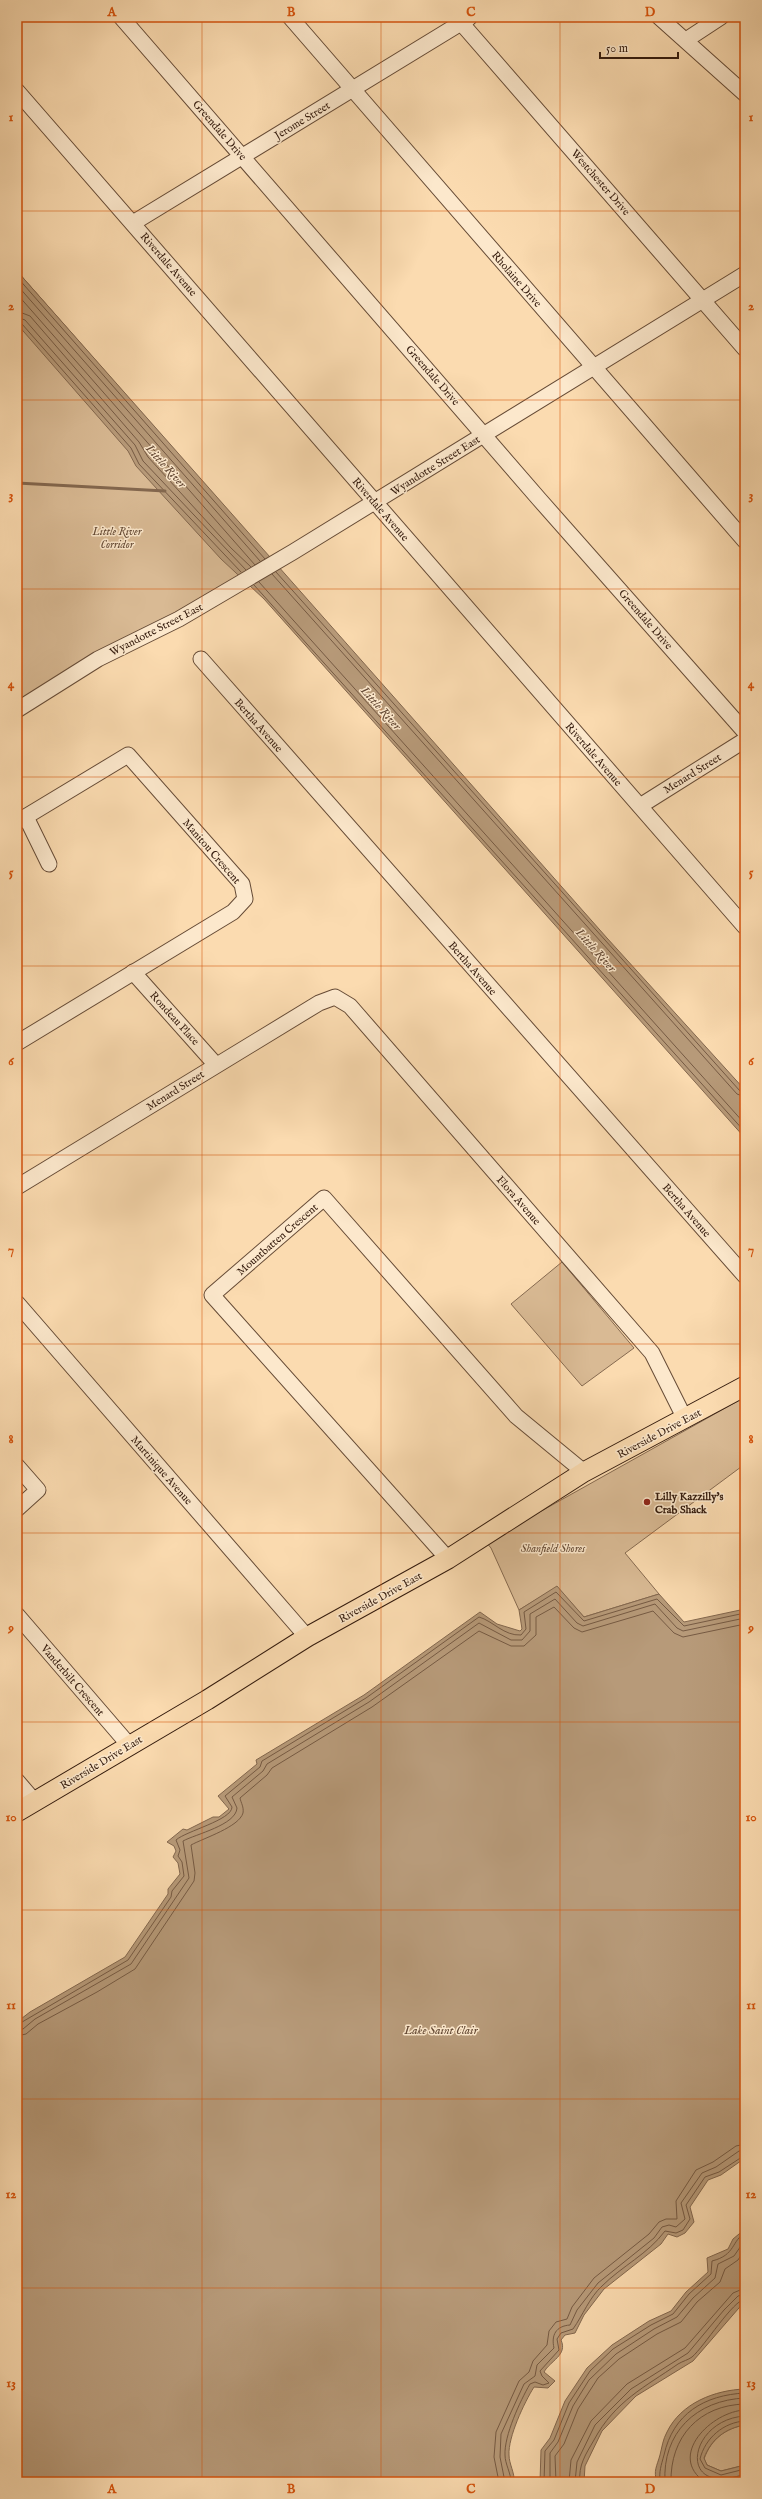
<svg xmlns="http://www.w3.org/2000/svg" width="762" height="2499" viewBox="0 0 762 2499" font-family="'IM FELL English',serif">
	<rect width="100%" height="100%" fill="#fbdbb0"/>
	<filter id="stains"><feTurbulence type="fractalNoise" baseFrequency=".005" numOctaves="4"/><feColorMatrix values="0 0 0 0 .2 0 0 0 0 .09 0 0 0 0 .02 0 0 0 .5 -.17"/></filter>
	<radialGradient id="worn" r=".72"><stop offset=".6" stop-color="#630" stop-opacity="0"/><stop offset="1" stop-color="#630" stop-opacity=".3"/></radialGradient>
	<g fill="#d9ba94" stroke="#866a50">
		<path d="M 17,271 L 274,563 L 17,710 Z"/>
		<path d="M 562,1262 L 634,1348 L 582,1386 L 511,1304 Z"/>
		<path d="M 745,1397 L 745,1464 L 625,1553 L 659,1594 L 584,1617 L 557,1587 L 519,1610 L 491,1548 L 486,1542 Z"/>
		<path d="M 745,2425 L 745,2465 L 721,2471 L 707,2465 L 704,2459 C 711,2439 726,2428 745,2425 Z"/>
	</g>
	<g fill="#b79a79" stroke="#83674e">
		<path d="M 17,271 L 607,938 L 745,1090 L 745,1138 L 264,599 L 221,559 L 136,466 L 128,451 L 17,324 Z"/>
		<path d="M 557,1586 L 584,1617 L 659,1594 L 684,1622 L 745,1609 L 745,2158 L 721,2175 L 708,2180 L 690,2207 L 694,2222 L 685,2233 L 677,2237 L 668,2234 L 661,2244 L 604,2289 L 584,2315 L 575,2333 L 565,2335 L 561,2340 C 568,2355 550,2361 544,2372 L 555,2381 L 548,2388 L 534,2387 C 524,2403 508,2437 509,2455 C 509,2464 515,2473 514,2482 L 17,2482 L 17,2022 L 30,2012 L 125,1957 L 168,1894 L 168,1889 L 180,1874 L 178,1863 L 173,1857 L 176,1851 L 174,1846 L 167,1842 L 183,1829 L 187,1830 L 213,1817 L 219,1817 L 229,1809 L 218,1796 L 257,1764 L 256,1760 L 364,1695 L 480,1612 L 497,1624 L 520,1631 L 522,1629 L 519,1610 Z"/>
		<path d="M 745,2229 L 745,2301 L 693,2361 L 636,2396 L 602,2431 L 585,2466 L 584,2482 L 540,2482 L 541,2450 L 550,2438 L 565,2401 L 587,2368 L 612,2345 L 649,2321 L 671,2311 L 686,2292 L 708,2272 L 707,2258 L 728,2249 L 733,2239 Z"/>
		<path d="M 745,2389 L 745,2425 C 726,2428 711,2439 704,2458 L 707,2465 L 721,2471 L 745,2465 L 745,2482 L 657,2482 C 653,2471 657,2466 660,2455 C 662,2447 663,2439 667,2432 C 681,2403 715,2390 745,2389 Z"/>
	</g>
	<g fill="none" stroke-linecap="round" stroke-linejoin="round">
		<g stroke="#765a43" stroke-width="1">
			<path d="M 17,277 L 265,559"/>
			<path d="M 17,285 L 260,561"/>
			<path d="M 17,294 L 255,565"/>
			<path d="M 17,311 L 30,316 L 139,442 L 148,457 L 231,548 L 251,567"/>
			<path d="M 17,317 L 25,320 L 135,445 L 143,461 L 246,570"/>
			<path d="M 17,322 L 22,324 L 131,448 L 139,464 L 241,572"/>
			<path d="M 276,572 L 740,1091 L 745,1092"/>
			<path d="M 272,574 L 737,1094 L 745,1097"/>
			<path d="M 259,582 L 745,1124"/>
			<path d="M 254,585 L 745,1132"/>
			<path d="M 17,2025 L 128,1960 L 171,1897 L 172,1891 L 184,1876 L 182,1862 L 178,1856 L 180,1850 L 176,1840 C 186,1831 232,1820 232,1807 L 225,1796 L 260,1767 L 262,1761 L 366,1698 L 479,1617 C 493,1621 504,1636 521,1635 L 526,1629 L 524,1612 L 556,1592 L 584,1621 L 657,1599 L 684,1626 L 745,1613"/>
			<path d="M 17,2030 L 23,2029 L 35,2019 L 131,1964 L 189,1878 L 183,1841 C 196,1834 236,1825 237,1808 L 232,1797 L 263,1771 L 267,1764 L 369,1702 L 479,1623 L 511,1640 L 522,1640 L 530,1631 L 530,1614 L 555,1599 L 577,1623 L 583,1626 L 655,1604 L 677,1628 L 683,1631 L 745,1618"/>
			<path d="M 17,2036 L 26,2034 L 38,2024 L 97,1992 L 135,1969 L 194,1881 L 195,1873 L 191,1845 C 204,1838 239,1827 243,1813 C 244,1807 241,1803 240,1798 L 267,1775 L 272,1768 L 372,1707 L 479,1631 L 511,1646 L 524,1646 L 536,1635 L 536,1617 L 554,1607 L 574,1628 L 582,1632 L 653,1611 L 674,1633 L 683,1637 L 745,1624"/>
			<path d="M 745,2416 C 688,2419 675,2499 745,2474"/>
			<path d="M 745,2421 C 724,2422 705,2438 700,2459 L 705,2468 L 721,2475 L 745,2469"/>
			<path d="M 499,2482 L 494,2457 L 496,2432 L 519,2381 L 529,2372 L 533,2361 L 547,2345 L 549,2331 L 556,2322 L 567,2319 L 572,2307 L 594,2278 L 649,2234 L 659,2222 L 666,2219 L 677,2219 L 676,2201 L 696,2170 L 713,2162 L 736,2146 L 745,2144"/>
			<path d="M 505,2482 L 500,2457 L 501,2434 L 524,2384 L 535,2376 L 537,2365 L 554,2348 C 551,2335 556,2326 570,2325 L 577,2310 L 598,2283 L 654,2238 L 662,2227 L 669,2225 L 676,2227 L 685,2219 L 681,2203 L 702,2173 L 716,2167 L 739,2151 L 745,2150"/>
			<path d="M 511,2482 C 511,2473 505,2464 505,2455 C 504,2436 520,2401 530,2384 L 535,2382 L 543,2385 L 549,2383 L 542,2376 L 540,2371 L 559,2350 L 557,2339 L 561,2333 L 573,2329 C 583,2315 589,2298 602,2286 C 622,2266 648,2254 665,2231 L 676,2233 L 683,2230 L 690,2219 L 686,2205 L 705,2177 L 719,2172 L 745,2155"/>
			<path d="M 544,2482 L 545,2451 L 554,2440 L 569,2403 L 590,2371 L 613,2349 L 651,2325 L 673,2314 L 689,2294 L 711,2274 L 712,2261 C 736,2255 731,2241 745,2233"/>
			<path d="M 550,2482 L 550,2453 L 558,2442 L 573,2406 L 589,2380 L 616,2354 L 654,2329 L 677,2317 L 693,2298 L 715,2278 L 718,2264 L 734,2256 L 745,2240"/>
			<path d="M 556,2482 L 555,2456 L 564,2444 L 578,2409 L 598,2378 L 619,2359 L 657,2334 L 681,2322 L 697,2302 L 720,2282 L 725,2269 L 738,2260 L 745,2249"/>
			<path d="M 569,2482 L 571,2460 L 591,2421 L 627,2384 L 685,2348 L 733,2293 L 745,2288"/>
			<path d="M 575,2482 L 577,2462 L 595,2425 L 631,2389 L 688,2353 L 724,2310 L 738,2296 L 745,2294"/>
			<path d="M 580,2482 C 578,2465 586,2454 594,2440 C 615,2401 645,2387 678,2364 C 683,2361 688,2360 692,2357 C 704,2347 733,2300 745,2299"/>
			<path d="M 660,2482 C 659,2471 661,2466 664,2455 C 673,2414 704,2395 745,2393"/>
			<path d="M 665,2482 C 662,2433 696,2400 745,2398"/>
			<path d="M 671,2482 C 670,2437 699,2405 745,2404"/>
			<path d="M 705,2482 C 666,2456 712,2411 745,2410"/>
		</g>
		<path stroke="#83674e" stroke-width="3" d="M 17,483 L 165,491"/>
		<defs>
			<g id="minor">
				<path d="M 121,17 L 539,499 L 745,732"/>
				<path d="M 290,17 L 745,541"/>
				<path d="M 456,17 L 745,349"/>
				<path d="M 659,17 L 745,94"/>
				<path d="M 686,40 L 721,17"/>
				<path d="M 17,91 L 745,927"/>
				<path d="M 133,223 L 469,18"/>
				<path d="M 201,659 L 745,1276"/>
				<path d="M 17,710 L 98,659 L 179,619 L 293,552 L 745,274"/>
				<path d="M 640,806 L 745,740"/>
				<path d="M 26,817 L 49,864"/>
				<path d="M 17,822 L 128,755 L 242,884 L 245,899 L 233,912 L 17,1043"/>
				<path d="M 133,972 L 216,1065"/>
				<path d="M 17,1187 L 319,1003 L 335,997 L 350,1006 L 652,1353 L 685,1419"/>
				<path d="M 17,1303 L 307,1637"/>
				<path d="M 17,1466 L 38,1490 L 17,1509"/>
				<path d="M 448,1559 L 212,1295 L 324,1198 L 516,1416 L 584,1472"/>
				<path d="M 17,1615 L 129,1745"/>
				<path d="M 17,1781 L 35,1802"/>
			</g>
			<path id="major" d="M 17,1812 L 207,1700 L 307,1637 L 448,1559 L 584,1472 L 745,1386"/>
		</defs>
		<use href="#minor" stroke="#664b36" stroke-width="17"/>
		<use href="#major" stroke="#341b0d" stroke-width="21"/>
		<use href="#minor" stroke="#fce8cc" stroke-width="15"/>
		<use href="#major" stroke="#fbdbb0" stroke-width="19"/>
	</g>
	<path fill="none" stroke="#d6530c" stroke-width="1" stroke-opacity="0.55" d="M 202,17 L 202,2482M 381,17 L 381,2482M 560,17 L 560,2482M 17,211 L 745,211M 17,400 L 745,400M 17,589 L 745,589M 17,777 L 745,777M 17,966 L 745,966M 17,1155 L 745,1155M 17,1344 L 745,1344M 17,1533 L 745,1533M 17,1722 L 745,1722M 17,1910 L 745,1910M 17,2099 L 745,2099M 17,2288 L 745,2288"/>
	<circle fill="#8f2418" stroke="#fce8cc" stroke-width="1.5" cx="647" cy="1502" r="4"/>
	<g text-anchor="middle" stroke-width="3" stroke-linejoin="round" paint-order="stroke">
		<g font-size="11" fill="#341b0d" stroke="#fce8cc">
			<text transform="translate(302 120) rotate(-31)" y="4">Jerome Street</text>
			<text transform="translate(220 130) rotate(49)" y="4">Greendale Drive</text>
			<text transform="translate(601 182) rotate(49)" y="4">Westchester Drive</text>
			<text transform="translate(169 264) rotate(49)" y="4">Riverdale Avenue</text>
			<text transform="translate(517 279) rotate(49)" y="4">Rholaine Drive</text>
			<text transform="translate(433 375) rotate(49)" y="4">Greendale Drive</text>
			<text transform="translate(435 465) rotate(-32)" y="4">Wyandotte Street East</text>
			<text transform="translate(381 509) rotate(49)" y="4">Riverdale Avenue</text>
			<text transform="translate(646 619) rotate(49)" y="4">Greendale Drive</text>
			<text transform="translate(156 629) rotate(-27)" y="4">Wyandotte Street East</text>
			<text transform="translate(259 725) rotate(49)" y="4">Bertha Avenue</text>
			<text transform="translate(594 754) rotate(49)" y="4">Riverdale Avenue</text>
			<text transform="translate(692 773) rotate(-32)" y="4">Menard Street</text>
			<text transform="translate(212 851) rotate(49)" y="4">Manitou Crescent</text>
			<text transform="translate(473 968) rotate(49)" y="4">Bertha Avenue</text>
			<text transform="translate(175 1018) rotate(48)" y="4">Rondeau Place</text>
			<text transform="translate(175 1090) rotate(-32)" y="4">Menard Street</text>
			<text transform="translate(519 1200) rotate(49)" y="4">Flora Avenue</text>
			<text transform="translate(687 1210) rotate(49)" y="4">Bertha Avenue</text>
			<text transform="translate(277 1239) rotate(-41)" y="4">Mountbatten Crescent</text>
			<text transform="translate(659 1433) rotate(-28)" y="4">Riverside Drive East</text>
			<text transform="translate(162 1470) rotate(49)" y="4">Martinique Avenue</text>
			<text transform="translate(380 1597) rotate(-29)" y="4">Riverside Drive East</text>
			<text transform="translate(73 1680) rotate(49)" y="4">Vanderbilt Crescent</text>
			<text transform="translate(101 1762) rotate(-31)" y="4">Riverside Drive East</text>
		</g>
		<g font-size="11" font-style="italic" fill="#664b36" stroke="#fce8cc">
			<text x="117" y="535">Little River<tspan x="117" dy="13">Corridor</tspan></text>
			<text x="553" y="1552">Shanfield Shores</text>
		</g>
		<g font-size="11" font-weight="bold" fill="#341b0d" stroke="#fce8cc" text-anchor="start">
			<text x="655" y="1500">Lilly Kazzilly's<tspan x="655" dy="13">Crab Shack</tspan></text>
		</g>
		<g font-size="12" font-style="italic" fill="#624733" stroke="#fce8cc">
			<text transform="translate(166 466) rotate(48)" y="4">Little River</text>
			<text transform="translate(381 708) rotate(48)" y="4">Little River</text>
			<text transform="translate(596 950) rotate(48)" y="4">Little River</text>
			<text x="441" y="2034">Lake Saint Clair</text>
		</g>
	</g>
	<rect width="762" height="2499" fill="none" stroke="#fbdbb0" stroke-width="44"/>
	<path d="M600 52v6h78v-6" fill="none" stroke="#341b0d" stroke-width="2"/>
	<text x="606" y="52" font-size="12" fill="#341b0d" stroke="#fce8cc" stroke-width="3" paint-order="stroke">50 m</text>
	<rect x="22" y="22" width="718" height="2455" fill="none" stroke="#d6530c" stroke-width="1.5"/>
	<g font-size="13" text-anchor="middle" font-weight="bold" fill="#d6530c">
		<text x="112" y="16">A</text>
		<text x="291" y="16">B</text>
		<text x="471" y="16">C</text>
		<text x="650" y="16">D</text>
		<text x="11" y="121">1</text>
		<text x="751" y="121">1</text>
		<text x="11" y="310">2</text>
		<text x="751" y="310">2</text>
		<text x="11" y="499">3</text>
		<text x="751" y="499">3</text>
		<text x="11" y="688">4</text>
		<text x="751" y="688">4</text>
		<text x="11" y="876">5</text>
		<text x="751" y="876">5</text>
		<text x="11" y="1065">6</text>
		<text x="751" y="1065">6</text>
		<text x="11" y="1254">7</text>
		<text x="751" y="1254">7</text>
		<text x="11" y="1443">8</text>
		<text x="751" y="1443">8</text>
		<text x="11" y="1632">9</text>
		<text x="751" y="1632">9</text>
		<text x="11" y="1821">10</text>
		<text x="751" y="1821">10</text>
		<text x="11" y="2009">11</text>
		<text x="751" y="2009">11</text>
		<text x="11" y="2198">12</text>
		<text x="751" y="2198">12</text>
		<text x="11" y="2387">13</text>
		<text x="751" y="2387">13</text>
		<text x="112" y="2493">A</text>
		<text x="291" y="2493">B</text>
		<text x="471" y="2493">C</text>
		<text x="650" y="2493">D</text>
	</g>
	<rect width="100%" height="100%" filter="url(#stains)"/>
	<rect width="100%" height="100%" fill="url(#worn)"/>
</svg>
